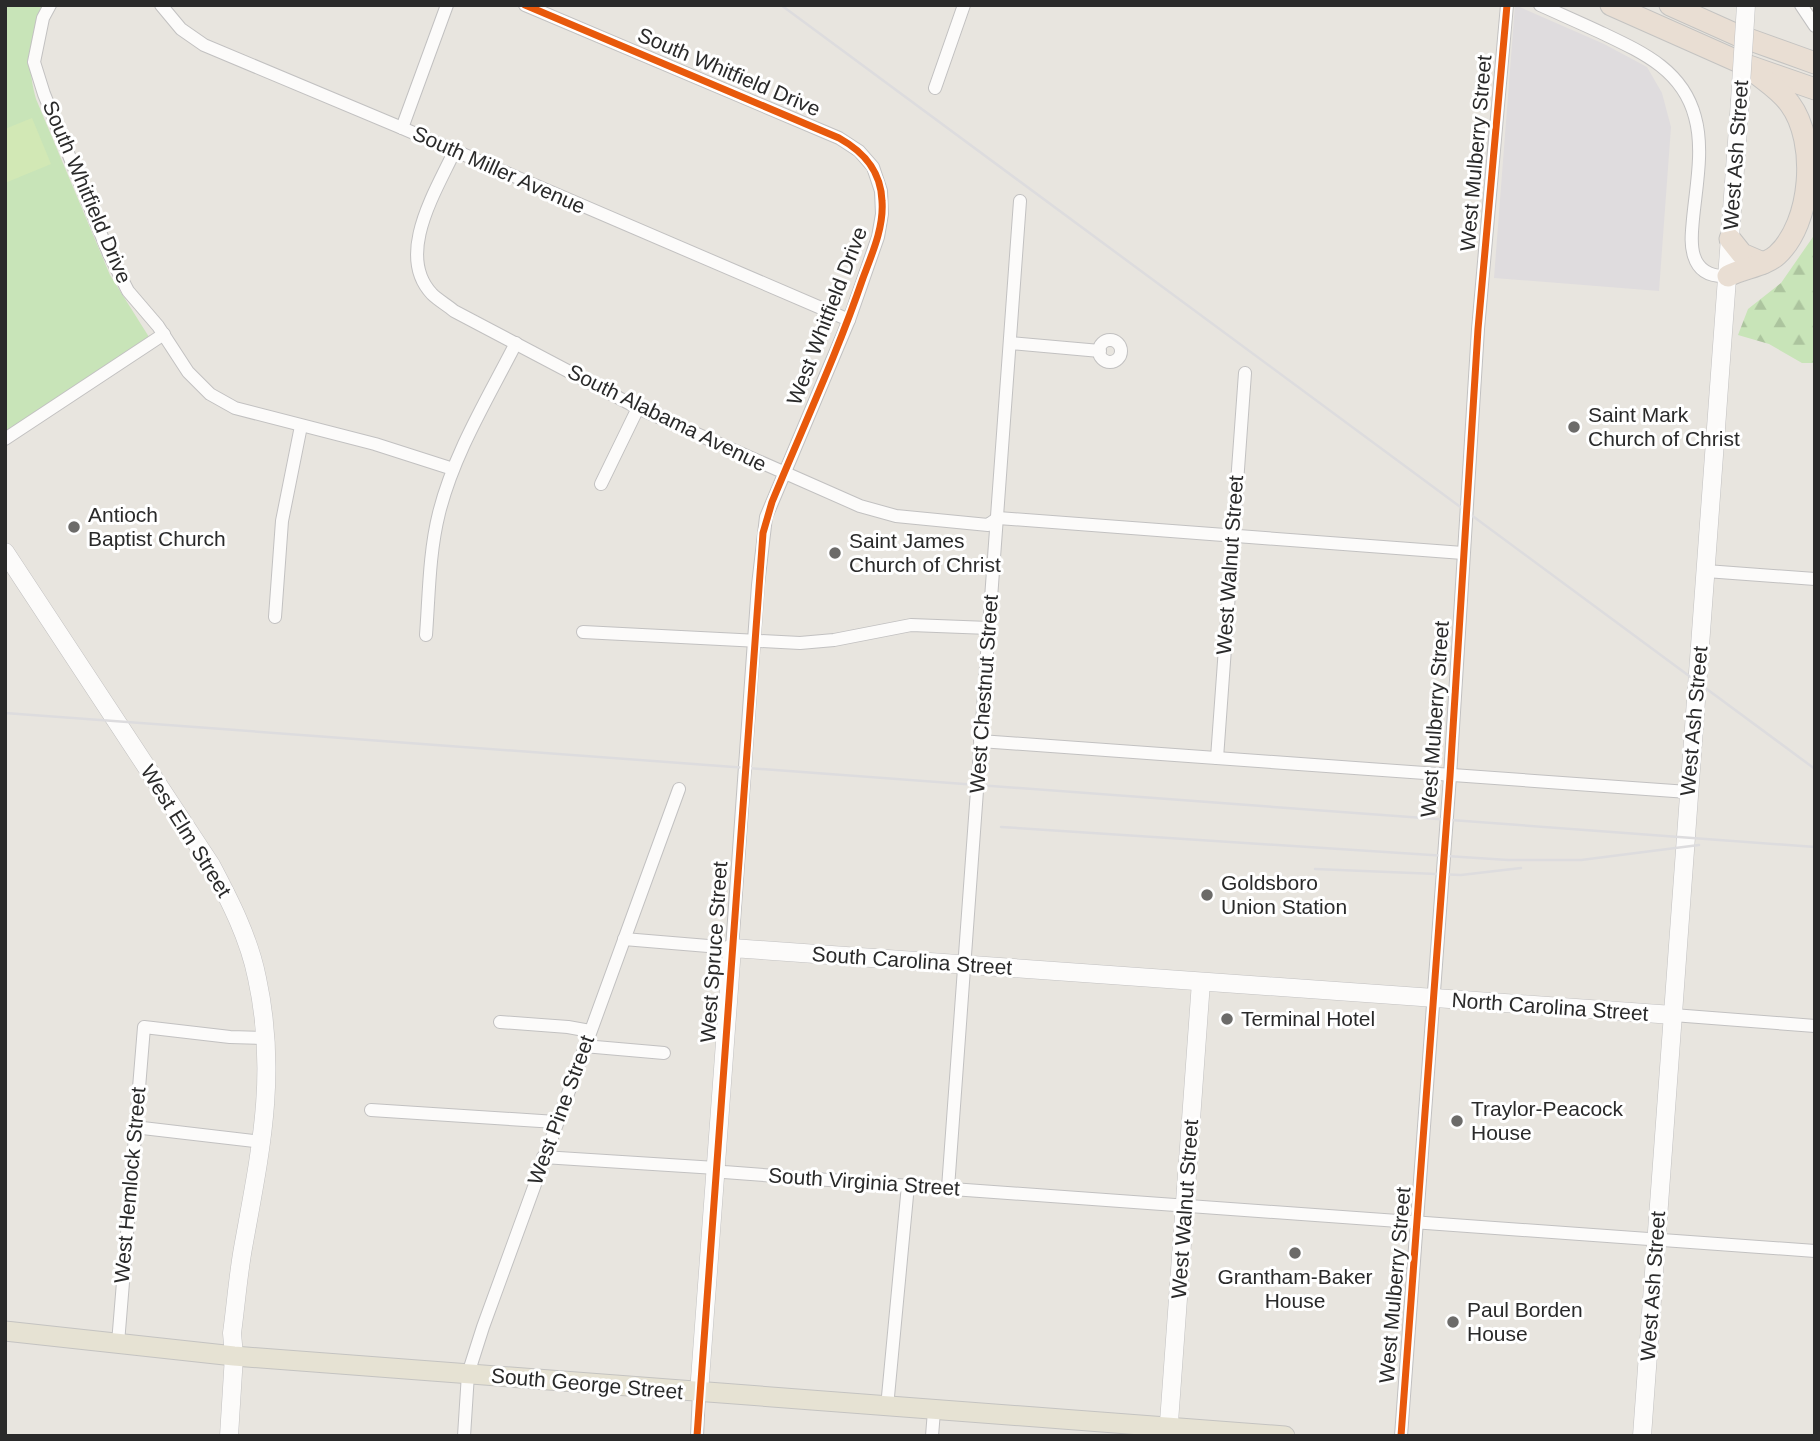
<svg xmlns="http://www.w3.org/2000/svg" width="1820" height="1441" viewBox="0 0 1820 1441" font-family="Helvetica,sans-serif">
	<defs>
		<pattern id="forest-firs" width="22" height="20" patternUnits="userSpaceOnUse" patternTransform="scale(1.75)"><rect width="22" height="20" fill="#c8e4b8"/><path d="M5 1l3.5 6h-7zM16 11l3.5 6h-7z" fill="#acc49e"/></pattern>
	</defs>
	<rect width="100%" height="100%" fill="#e8e5df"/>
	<path fill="#dfdcde" d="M 1515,5 L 1604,44 L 1647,67 L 1662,93 L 1671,127 L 1659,291 L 1494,278 Z"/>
	<path fill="#c8e4b8" d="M 5,5 L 45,5 C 33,43 25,59 36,99 L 110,275 L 149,337 L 5,435 Z"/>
	<path fill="url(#forest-firs)" d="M 1815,234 L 1815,363 L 1802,363 L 1769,344 L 1738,335 L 1748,309 L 1781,283 Z"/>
	<path fill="#d2e8b5" d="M 32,118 L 51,164 L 5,183 L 5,129 Z"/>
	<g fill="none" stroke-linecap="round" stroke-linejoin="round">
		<defs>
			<g id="street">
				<path d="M 50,5 L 43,18 L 34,62 L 44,94 L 109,254 L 128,291 L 158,326 L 188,372 L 210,394 L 235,408 L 375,444 L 453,469"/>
				<path d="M 161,5 L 181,29 L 204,45 L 402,128 L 849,320"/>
				<path d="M 525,5 L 839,138 L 859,151 L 873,167 L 881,191 L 882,214 L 878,237 L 849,320 L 766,517 L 758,585 L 732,948 L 624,939"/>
				<path d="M 1540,5 C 1562,15 1583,24 1604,34 C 1644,53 1683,71 1695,117 C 1704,149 1696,187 1693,219 C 1692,231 1690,244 1694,256 C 1699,272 1712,277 1728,276"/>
				<path d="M 1801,5 L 1815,26"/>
				<path d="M 935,88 L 964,5"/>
				<path d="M 402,128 L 447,5"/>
				<path d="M 454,152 C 436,191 395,255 432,294 C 438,300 447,305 454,311 L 638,408 L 860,506 L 896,516 L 988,525 L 998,518 L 1463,553"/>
				<circle cx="1110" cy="351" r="11"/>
				<path d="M 1010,343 L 1100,351"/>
				<path d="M 5,439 L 164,334"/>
				<path d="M 601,484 L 638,408"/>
				<path d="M 1706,571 L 1815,579"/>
				<path d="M 275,617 L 282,521 L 301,426"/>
				<path d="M 583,632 L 800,643 L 834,640 L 911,625 L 989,628"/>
				<path d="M 426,635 C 429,595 429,553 439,513 C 454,453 488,398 516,343"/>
				<path d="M 980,741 L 1688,792"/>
				<path d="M 1217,758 L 1245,373"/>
				<path d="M 1673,1015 L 1815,1026"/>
				<path d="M 500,1022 L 568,1027 L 590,1031"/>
				<path d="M 584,1046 L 664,1053"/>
				<path d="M 371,1110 L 556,1122"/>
				<path d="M 134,1127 L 263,1142"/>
				<path d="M 543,1157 L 716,1168 L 724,1172 L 855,1182 L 1815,1251"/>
				<path d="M 948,1188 L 1020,201"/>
				<path d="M 118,1343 L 144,1027 L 230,1037 L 265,1038"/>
				<path d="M 887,1407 L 908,1185"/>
				<path d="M 464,1436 L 468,1374 L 483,1327 L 679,789"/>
				<path d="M 697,1436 L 699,1393"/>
				<path d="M 932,1436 L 934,1411"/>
				<path d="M 1401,1436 L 1450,776 L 1478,329 L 1507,5"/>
			</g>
			<g id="secondary">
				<path d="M 5,552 L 211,865 C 230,901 249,938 257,978 C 278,1075 260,1153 243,1248 C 238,1276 236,1304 232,1333 L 234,1356 L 229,1436"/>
				<path d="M 699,1393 L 732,948 L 1673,1015"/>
				<path d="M 1168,1436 L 1201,982"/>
				<path d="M 1642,1436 L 1740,101"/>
			</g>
			<path id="primary" d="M 5,1331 L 234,1356 L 1285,1436"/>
			<g id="highway">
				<path d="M 1611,5 L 1746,65 L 1815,89"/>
				<path d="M 1670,5 L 1737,35 L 1815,63"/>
				<path d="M 1730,239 L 1742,254 L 1763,263"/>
				<path d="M 1728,276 C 1743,268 1765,266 1777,255 C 1812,223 1818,142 1790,104 C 1779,88 1760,78 1746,65"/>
			</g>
		</defs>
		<use href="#street" stroke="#c2c1c1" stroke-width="14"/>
		<use href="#secondary" stroke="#c2c1c1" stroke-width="19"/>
		<use href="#primary" stroke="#c4c3c1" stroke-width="21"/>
		<use href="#highway" stroke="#c4c3c1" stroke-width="23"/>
		<use href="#street" stroke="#fcfbfa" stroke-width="12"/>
		<use href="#secondary" stroke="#fcfbfa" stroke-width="18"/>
		<use href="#primary" stroke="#e6e2d3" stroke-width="19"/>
		<use href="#highway" stroke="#e9ded3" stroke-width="21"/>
		<g stroke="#dddcde" stroke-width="2.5">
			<path d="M 781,5 L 1815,769"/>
			<path d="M 5,713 L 1815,847"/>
			<path d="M 1001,827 L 1508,860 L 1581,860 L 1699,845"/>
			<path d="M 1315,869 L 1461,875 L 1521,868"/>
		</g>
		<defs>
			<path id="secondary-bridge" d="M 1740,101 L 1746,5"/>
		</defs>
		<use href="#secondary-bridge" stroke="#c2c1c1" stroke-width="19" stroke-linecap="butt"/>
		<use href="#secondary-bridge" stroke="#fcfbfa" stroke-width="18"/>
		<defs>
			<g id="cycleway">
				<path d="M 525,5 L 839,138 C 864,152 881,171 882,201 C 884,227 872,254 863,278 C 837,354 803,427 772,502 L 763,533 L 697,1436"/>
				<path d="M 1401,1436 L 1450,776 L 1478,329 L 1507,5"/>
			</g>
		</defs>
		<use href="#cycleway" stroke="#fff" stroke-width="11"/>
		<use href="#cycleway" stroke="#e8590c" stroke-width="7"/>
	</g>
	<g fill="#6c6b69" stroke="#fff" stroke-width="2.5">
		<circle cx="1574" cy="427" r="7"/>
		<circle cx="74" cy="527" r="7"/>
		<circle cx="835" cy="553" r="7"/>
		<circle cx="1207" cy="895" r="7"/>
		<circle cx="1227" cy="1019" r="7"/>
		<circle cx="1457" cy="1121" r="7"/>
		<circle cx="1295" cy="1253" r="7"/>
		<circle cx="1453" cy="1322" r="7"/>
	</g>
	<g text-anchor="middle" stroke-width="6" stroke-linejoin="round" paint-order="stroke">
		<g font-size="21" fill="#2a2a2a" stroke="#fff">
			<text transform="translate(729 72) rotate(23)" y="7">South Whitfield Drive</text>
			<text transform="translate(1476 153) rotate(-85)" y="7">West Mulberry Street</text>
			<text transform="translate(1736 155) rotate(-86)" y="7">West Ash Street</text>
			<text transform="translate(499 170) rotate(24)" y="7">South Miller Avenue</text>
			<text transform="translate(87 192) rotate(67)" y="7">South Whitfield Drive</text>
			<text transform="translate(827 316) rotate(-69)" y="7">West Whitfield Drive</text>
			<text transform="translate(667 418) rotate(26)" y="7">South Alabama Avenue</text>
			<text transform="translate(1230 565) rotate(-86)" y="7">West Walnut Street</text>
			<text transform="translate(984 694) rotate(-86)" y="7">West Chestnut Street</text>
			<text transform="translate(1435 719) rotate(-86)" y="7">West Mulberry Street</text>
			<text transform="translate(1694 721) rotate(-85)" y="7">West Ash Street</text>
			<text transform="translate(186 831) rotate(58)" y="7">West Elm Street</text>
			<text transform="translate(714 952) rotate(-86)" y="7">West Spruce Street</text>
			<text transform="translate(912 961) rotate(4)" y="7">South Carolina Street</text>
			<text transform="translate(1550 1007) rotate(4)" y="7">North Carolina Street</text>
			<text transform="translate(561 1110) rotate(-70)" y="7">West Pine Street</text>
			<text transform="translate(864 1182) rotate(4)" y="7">South Virginia Street</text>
			<text transform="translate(130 1185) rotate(-85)" y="7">West Hemlock Street</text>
			<text transform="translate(1185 1209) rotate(-86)" y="7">West Walnut Street</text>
			<text transform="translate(1395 1285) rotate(-85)" y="7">West Mulberry Street</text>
			<text transform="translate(1653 1286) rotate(-86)" y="7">West Ash Street</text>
			<text transform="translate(587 1384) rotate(5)" y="7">South George Street</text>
		</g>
		<g font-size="21" fill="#2a2a2a" stroke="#fff" text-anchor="start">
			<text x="1588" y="422">Saint Mark<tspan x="1588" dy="24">Church of Christ</tspan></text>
			<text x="88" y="522">Antioch<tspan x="88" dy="24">Baptist Church</tspan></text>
			<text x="849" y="548">Saint James<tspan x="849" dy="24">Church of Christ</tspan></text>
			<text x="1221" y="890">Goldsboro<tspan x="1221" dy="24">Union Station</tspan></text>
			<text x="1241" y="1026">Terminal Hotel</text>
			<text x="1471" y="1116">Traylor-Peacock<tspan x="1471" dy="24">House</tspan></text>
			<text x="1295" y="1284" text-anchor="middle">Grantham-Baker<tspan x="1295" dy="24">House</tspan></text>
			<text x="1467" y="1317">Paul Borden<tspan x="1467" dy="24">House</tspan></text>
		</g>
	</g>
	<rect width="1820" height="1441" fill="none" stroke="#2a2a2a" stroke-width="14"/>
</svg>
